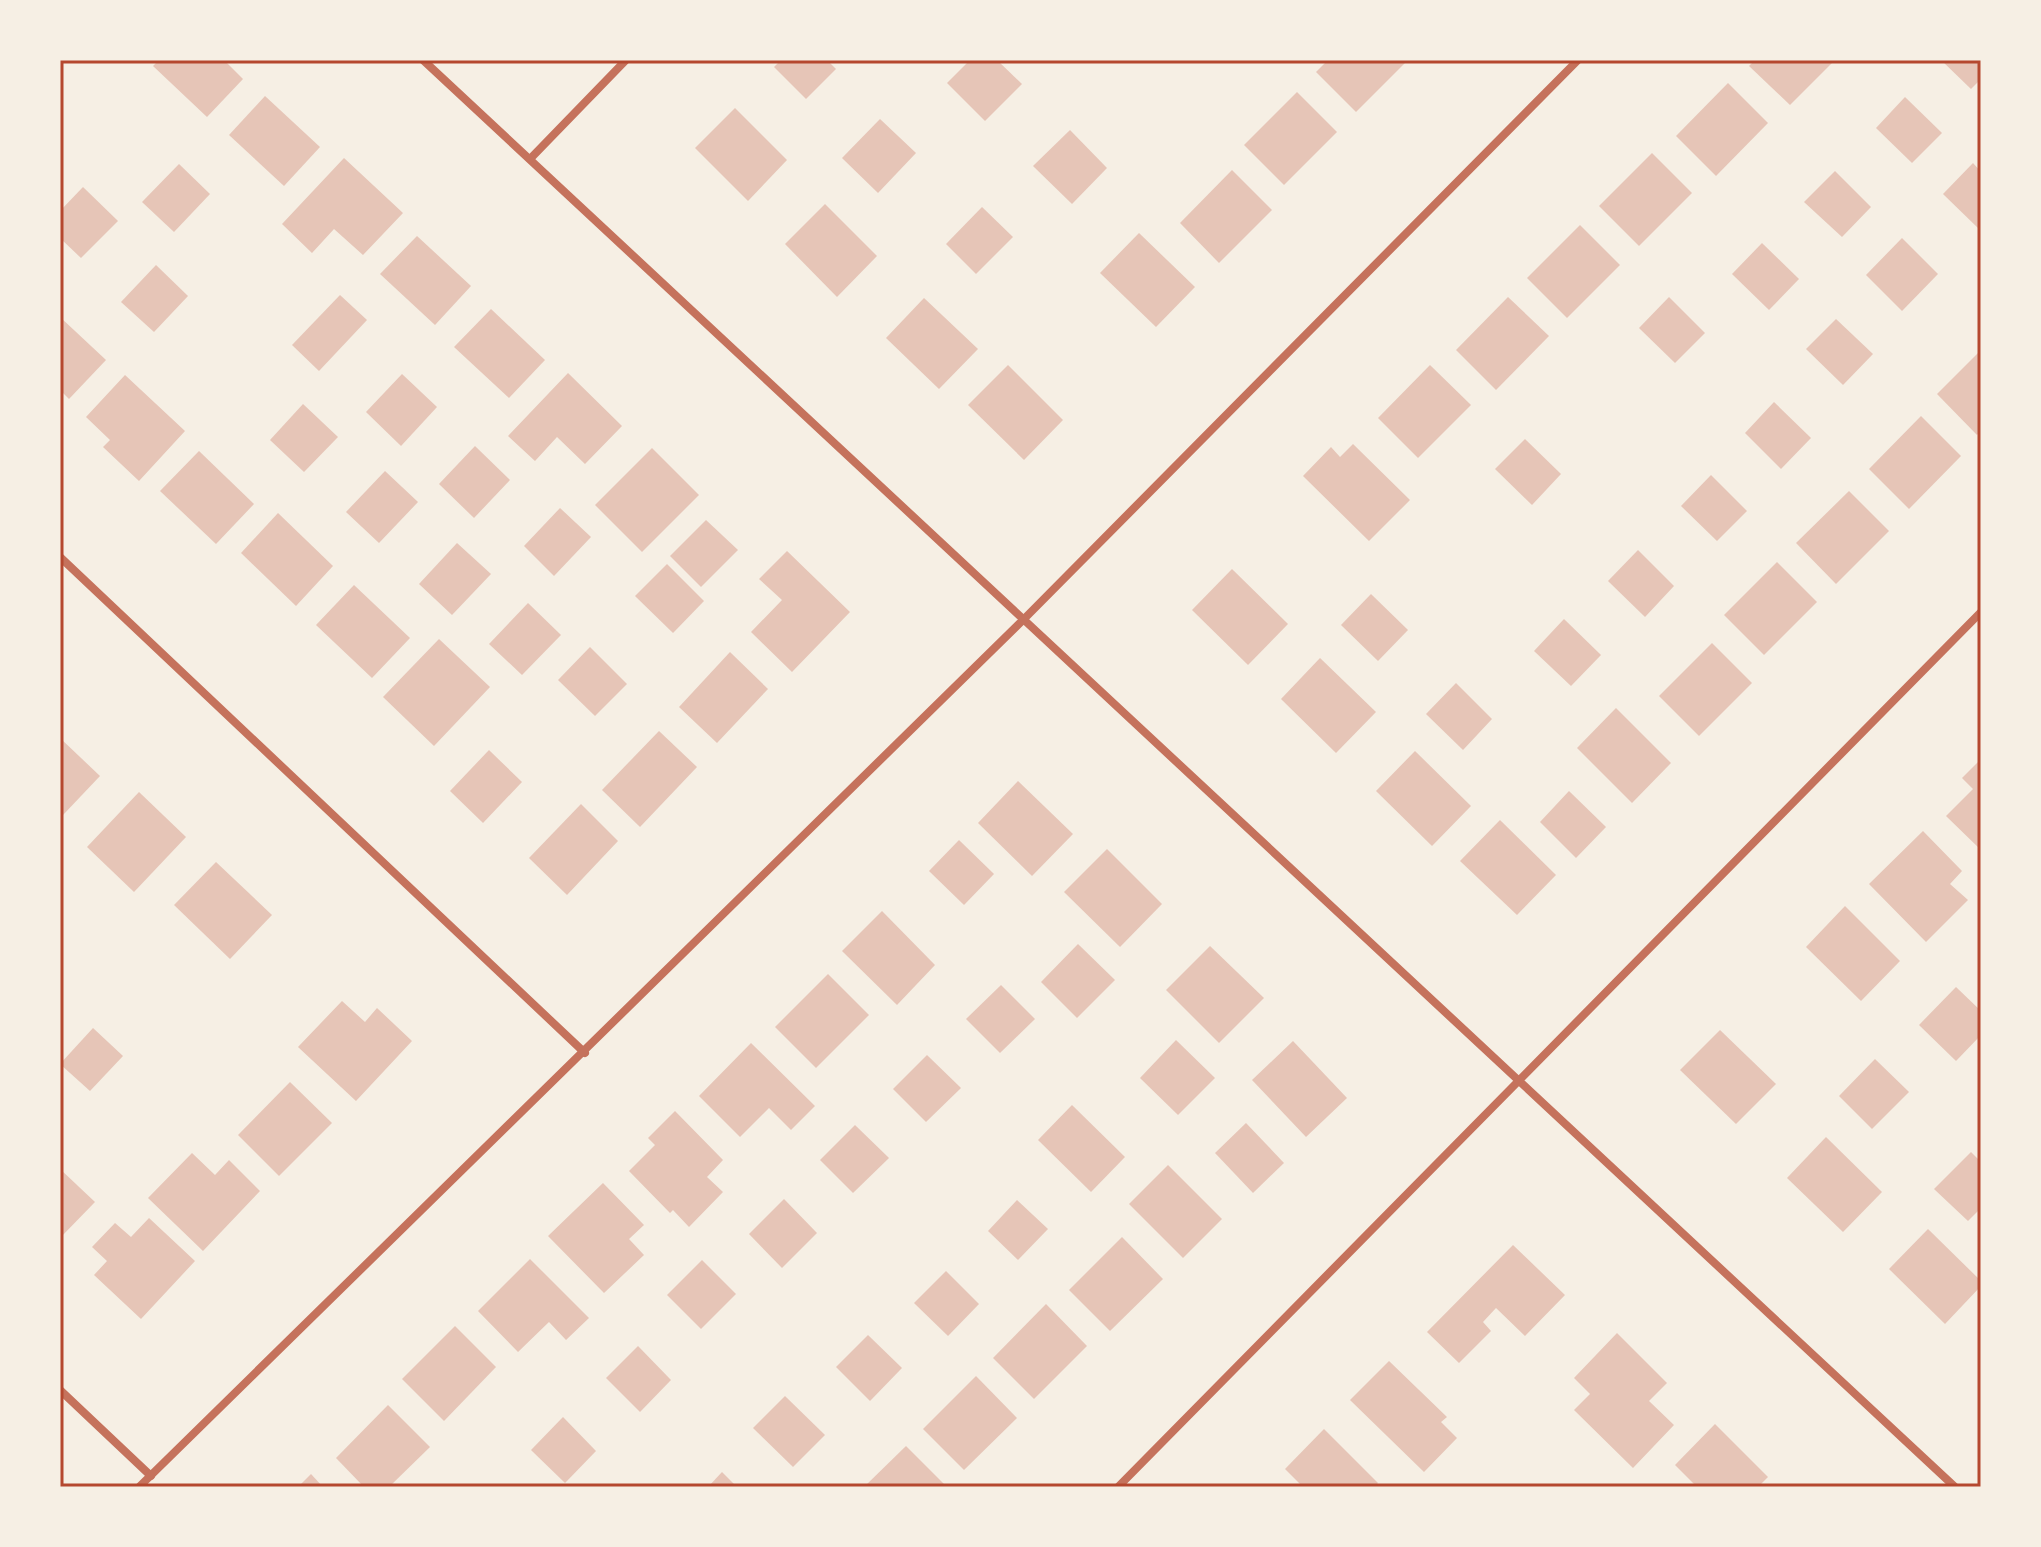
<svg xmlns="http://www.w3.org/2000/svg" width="2041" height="1547" viewBox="0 0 2041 1547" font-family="'Open Sans',sans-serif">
	<rect width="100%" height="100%" fill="#f6efe4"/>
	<g fill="#e6c5b7">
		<path d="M 159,60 L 224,60 L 243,79 L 207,117 L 153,66 Z"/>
		<path d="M 781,60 L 827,60 L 836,69 L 806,99 L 774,67 Z"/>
		<path d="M 970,60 L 997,60 L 1022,84 L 985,121 L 947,83 Z"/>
		<path d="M 1328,60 L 1408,60 L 1356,112 L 1316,72 Z"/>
		<path d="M 1755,60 L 1835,60 L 1790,105 L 1749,66 Z"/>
		<path d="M 1941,60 L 1981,60 L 1981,79 L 1971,89 Z"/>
		<path d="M 1728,83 L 1768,123 L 1716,176 L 1676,136 Z"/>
		<path d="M 1297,92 L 1337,132 L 1284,185 L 1244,145 Z"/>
		<path d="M 265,96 L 320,147 L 284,186 L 229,135 Z"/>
		<path d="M 1905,97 L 1942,133 L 1912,163 L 1876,128 Z"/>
		<path d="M 735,108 L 787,160 L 748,201 L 695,148 Z"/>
		<path d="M 880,119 L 916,153 L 878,193 L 842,158 Z"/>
		<path d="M 1070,130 L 1107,168 L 1072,204 L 1033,166 Z"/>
		<path d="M 1652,153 L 1692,193 L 1639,246 L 1599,206 Z"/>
		<path d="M 344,158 L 403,213 L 363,255 L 334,229 L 312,253 L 282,224 Z"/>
		<path d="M 1973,163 L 1981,172 L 1979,229 L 1943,194 Z"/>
		<path d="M 179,164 L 210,194 L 174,232 L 142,202 Z"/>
		<path d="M 1232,170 L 1272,210 L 1219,263 L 1180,223 Z"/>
		<path d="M 1835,171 L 1871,207 L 1842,237 L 1804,202 Z"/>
		<path d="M 83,187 L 118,221 L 81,258 L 60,238 L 60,211 Z"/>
		<path d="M 825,204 L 877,256 L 837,297 L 785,244 Z"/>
		<path d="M 982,207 L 1013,237 L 976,274 L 946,244 Z"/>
		<path d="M 1580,225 L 1620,265 L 1567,318 L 1527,278 Z"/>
		<path d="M 1139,233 L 1195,287 L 1156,327 L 1100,273 Z"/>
		<path d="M 417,236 L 471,286 L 435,325 L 380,274 Z"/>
		<path d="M 1902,238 L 1938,274 L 1902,311 L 1866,275 Z"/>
		<path d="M 1762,243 L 1799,279 L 1769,310 L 1732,274 Z"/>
		<path d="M 156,265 L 188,296 L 154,332 L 121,302 Z"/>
		<path d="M 340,295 L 367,320 L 319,371 L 292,345 Z"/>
		<path d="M 1508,297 L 1549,336 L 1496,390 L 1456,350 Z"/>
		<path d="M 1669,297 L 1705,333 L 1675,363 L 1639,328 Z"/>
		<path d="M 924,298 L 978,349 L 939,389 L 886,338 Z"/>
		<path d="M 491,309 L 545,360 L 509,398 L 454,347 Z"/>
		<path d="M 60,317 L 106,360 L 69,399 L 60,390 Z"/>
		<path d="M 1836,319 L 1873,354 L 1843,385 L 1806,349 Z"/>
		<path d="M 1981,350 L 1981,430 L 1977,435 L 1937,394 Z"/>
		<path d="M 1008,365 L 1063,420 L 1024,460 L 968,405 Z"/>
		<path d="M 1430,365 L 1471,405 L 1418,458 L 1378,418 Z"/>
		<path d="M 568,373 L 622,426 L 585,464 L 557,437 L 535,461 L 508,436 Z"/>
		<path d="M 402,374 L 437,407 L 401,446 L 366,412 Z"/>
		<path d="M 125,375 L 185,431 L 139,481 L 103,447 L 110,440 L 86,417 Z"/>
		<path d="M 1774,402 L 1811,438 L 1781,469 L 1745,433 Z"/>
		<path d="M 303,404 L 338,437 L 304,472 L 270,440 Z"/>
		<path d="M 1921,416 L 1961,456 L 1909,509 L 1869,469 Z"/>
		<path d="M 1525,439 L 1561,474 L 1532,505 L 1495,469 Z"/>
		<path d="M 1353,444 L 1410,500 L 1369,541 L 1303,476 L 1331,447 L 1340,457 Z"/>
		<path d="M 475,446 L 510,480 L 474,518 L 439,484 Z"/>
		<path d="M 652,448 L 699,495 L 642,552 L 595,505 Z"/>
		<path d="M 199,451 L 254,504 L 216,544 L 160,491 Z"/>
		<path d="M 385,471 L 418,502 L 379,543 L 346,512 Z"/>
		<path d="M 1711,475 L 1747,511 L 1717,541 L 1681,506 Z"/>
		<path d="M 1849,491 L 1889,531 L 1836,584 L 1796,543 Z"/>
		<path d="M 560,508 L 591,537 L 554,576 L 524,546 Z"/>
		<path d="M 278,513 L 333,566 L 296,606 L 241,553 Z"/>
		<path d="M 706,520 L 738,550 L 701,587 L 670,556 Z"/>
		<path d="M 457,543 L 491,574 L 452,615 L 419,584 Z"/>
		<path d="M 1638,550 L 1674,586 L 1645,617 L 1608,581 Z"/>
		<path d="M 787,551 L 850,612 L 792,672 L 751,632 L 782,600 L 759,579 Z"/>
		<path d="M 1777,562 L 1817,602 L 1764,655 L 1724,615 Z"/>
		<path d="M 667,564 L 704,601 L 673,633 L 635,596 Z"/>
		<path d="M 1232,569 L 1288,624 L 1248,665 L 1192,610 Z"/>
		<path d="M 354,585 L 410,638 L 372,678 L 316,625 Z"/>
		<path d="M 1371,594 L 1408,630 L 1378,661 L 1341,625 Z"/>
		<path d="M 528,603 L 561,635 L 522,675 L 489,644 Z"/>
		<path d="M 1564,619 L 1601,655 L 1571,686 L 1534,651 Z"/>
		<path d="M 439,639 L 490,687 L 434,746 L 383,697 Z"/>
		<path d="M 1712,643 L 1752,683 L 1699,736 L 1659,696 Z"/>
		<path d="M 590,647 L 627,684 L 595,716 L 558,680 Z"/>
		<path d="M 730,652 L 768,689 L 717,743 L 679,707 Z"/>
		<path d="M 1320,658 L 1376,712 L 1336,753 L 1281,699 Z"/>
		<path d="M 1456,683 L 1492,719 L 1463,750 L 1426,714 Z"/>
		<path d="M 1616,708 L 1671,763 L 1632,803 L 1577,748 Z"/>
		<path d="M 659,731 L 697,767 L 640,827 L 602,790 Z"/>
		<path d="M 60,738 L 100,776 L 63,815 L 60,812 Z"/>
		<path d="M 489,750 L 522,782 L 483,823 L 450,791 Z"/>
		<path d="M 1415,751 L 1471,806 L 1432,846 L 1376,791 Z"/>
		<path d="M 1981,759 L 1981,850 L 1946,816 L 1973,789 L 1962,778 Z"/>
		<path d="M 1018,781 L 1073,834 L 1032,876 L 978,823 Z"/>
		<path d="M 1569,791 L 1606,827 L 1576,858 L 1540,822 Z"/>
		<path d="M 139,792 L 186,837 L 134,892 L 87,847 Z"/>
		<path d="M 581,804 L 618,841 L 567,895 L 529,858 Z"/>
		<path d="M 1500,820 L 1556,875 L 1517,915 L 1460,861 Z"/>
		<path d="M 1923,831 L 1962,871 L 1950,884 L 1968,900 L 1926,942 L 1869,884 Z"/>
		<path d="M 959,840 L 994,874 L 964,905 L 929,871 Z"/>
		<path d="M 1107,849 L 1162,904 L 1120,947 L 1064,892 Z"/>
		<path d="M 216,862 L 272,915 L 230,959 L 174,905 Z"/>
		<path d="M 1845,906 L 1900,961 L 1861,1001 L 1806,947 Z"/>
		<path d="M 882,911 L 935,965 L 897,1005 L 842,951 Z"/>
		<path d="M 1078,944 L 1115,980 L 1077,1018 L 1041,982 Z"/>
		<path d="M 1210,946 L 1264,998 L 1219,1043 L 1166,990 Z"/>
		<path d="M 828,974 L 869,1015 L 816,1068 L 775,1027 Z"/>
		<path d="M 1001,985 L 1035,1019 L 1000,1053 L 966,1019 Z"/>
		<path d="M 1956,987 L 1981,1011 L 1981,1035 L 1956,1061 L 1919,1025 Z"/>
		<path d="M 342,1001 L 365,1022 L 377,1008 L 412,1041 L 356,1101 L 298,1047 Z"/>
		<path d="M 93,1028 L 123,1056 L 90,1091 L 60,1064 Z"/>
		<path d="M 1720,1030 L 1776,1084 L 1736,1124 L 1680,1070 Z"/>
		<path d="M 1176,1040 L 1215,1078 L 1178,1115 L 1140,1078 Z"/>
		<path d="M 1293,1041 L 1347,1098 L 1306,1137 L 1252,1080 Z"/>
		<path d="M 751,1043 L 815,1106 L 791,1130 L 769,1108 L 740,1137 L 699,1096 Z"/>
		<path d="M 927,1055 L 961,1088 L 926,1122 L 893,1089 Z"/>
		<path d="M 1875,1059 L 1909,1092 L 1872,1129 L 1839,1096 Z"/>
		<path d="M 290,1082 L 332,1123 L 279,1176 L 238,1135 Z"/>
		<path d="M 1072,1105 L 1125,1157 L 1091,1192 L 1038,1140 Z"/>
		<path d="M 675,1111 L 723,1160 L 707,1177 L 723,1192 L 689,1227 L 673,1210 L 670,1213 L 629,1171 L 655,1145 L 648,1138 Z"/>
		<path d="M 1246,1123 L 1284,1163 L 1253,1193 L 1215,1153 Z"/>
		<path d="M 855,1125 L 889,1158 L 853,1193 L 820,1160 Z"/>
		<path d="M 1826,1137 L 1882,1192 L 1843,1232 L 1787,1178 Z"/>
		<path d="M 1971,1152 L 1981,1162 L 1981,1208 L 1968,1221 L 1934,1189 Z"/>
		<path d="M 192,1153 L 215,1175 L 229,1160 L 260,1191 L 203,1251 L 148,1198 Z"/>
		<path d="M 1168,1165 L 1222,1219 L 1183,1258 L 1129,1204 Z"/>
		<path d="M 60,1169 L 95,1202 L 60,1238 Z"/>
		<path d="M 603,1183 L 644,1225 L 629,1239 L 644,1255 L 604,1293 L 548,1236 Z"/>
		<path d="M 784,1199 L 817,1233 L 782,1268 L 749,1234 Z"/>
		<path d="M 1017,1200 L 1048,1229 L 1018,1260 L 988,1231 Z"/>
		<path d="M 149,1218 L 195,1261 L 141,1319 L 94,1275 L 107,1261 L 92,1247 L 115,1223 L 131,1237 Z"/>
		<path d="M 1928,1229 L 1981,1281 L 1981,1286 L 1945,1324 L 1889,1269 Z"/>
		<path d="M 1122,1237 L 1163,1279 L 1110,1331 L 1069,1290 Z"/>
		<path d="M 1513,1245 L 1565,1295 L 1525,1336 L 1496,1308 L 1483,1322 L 1491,1331 L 1459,1363 L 1427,1332 Z"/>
		<path d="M 530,1259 L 589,1318 L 566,1340 L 549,1322 L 518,1352 L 478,1311 Z"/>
		<path d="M 702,1260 L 736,1294 L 701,1329 L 667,1295 Z"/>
		<path d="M 946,1271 L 979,1304 L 948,1336 L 914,1303 Z"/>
		<path d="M 1046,1304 L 1087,1346 L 1034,1399 L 993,1358 Z"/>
		<path d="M 455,1326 L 496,1367 L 444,1421 L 402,1379 Z"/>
		<path d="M 1617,1333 L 1667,1383 L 1649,1401 L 1674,1425 L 1633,1468 L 1574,1410 L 1590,1394 L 1574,1378 Z"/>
		<path d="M 868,1335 L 902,1368 L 870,1401 L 836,1367 Z"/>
		<path d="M 638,1346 L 671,1380 L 640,1412 L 606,1378 Z"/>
		<path d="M 1389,1361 L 1447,1417 L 1441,1422 L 1457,1438 L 1424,1472 L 1350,1400 Z"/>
		<path d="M 976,1376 L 1017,1418 L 964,1470 L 923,1429 Z"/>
		<path d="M 785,1396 L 825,1435 L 793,1467 L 753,1428 Z"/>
		<path d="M 388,1405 L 430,1447 L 389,1487 L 364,1487 L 336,1458 Z"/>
		<path d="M 563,1417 L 596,1451 L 565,1483 L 531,1450 Z"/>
		<path d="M 1715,1424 L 1768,1477 L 1758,1487 L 1697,1487 L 1675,1465 Z"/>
		<path d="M 1324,1429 L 1378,1483 L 1374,1487 L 1303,1487 L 1285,1469 Z"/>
		<path d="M 906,1446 L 947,1487 L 864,1487 Z"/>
		<path d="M 722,1472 L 737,1487 L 708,1487 Z"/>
		<path d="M 311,1474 L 323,1487 L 298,1487 Z"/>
	</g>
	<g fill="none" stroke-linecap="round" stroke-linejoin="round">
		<g stroke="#c5725c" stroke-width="8">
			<path d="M 423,60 L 1955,1487"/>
			<path d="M 530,159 L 626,60"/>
			<path d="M 60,557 L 585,1053"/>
			<path d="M 60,1390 L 151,1476"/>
			<path d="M 139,1487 L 1023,620 L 1578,60"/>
			<path d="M 1118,1487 L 1981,612"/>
		</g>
	</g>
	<rect width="2041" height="1547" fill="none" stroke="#f6efe4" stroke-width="124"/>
	<rect x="62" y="62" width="1917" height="1423" fill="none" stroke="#b5482f" stroke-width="3"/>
</svg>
